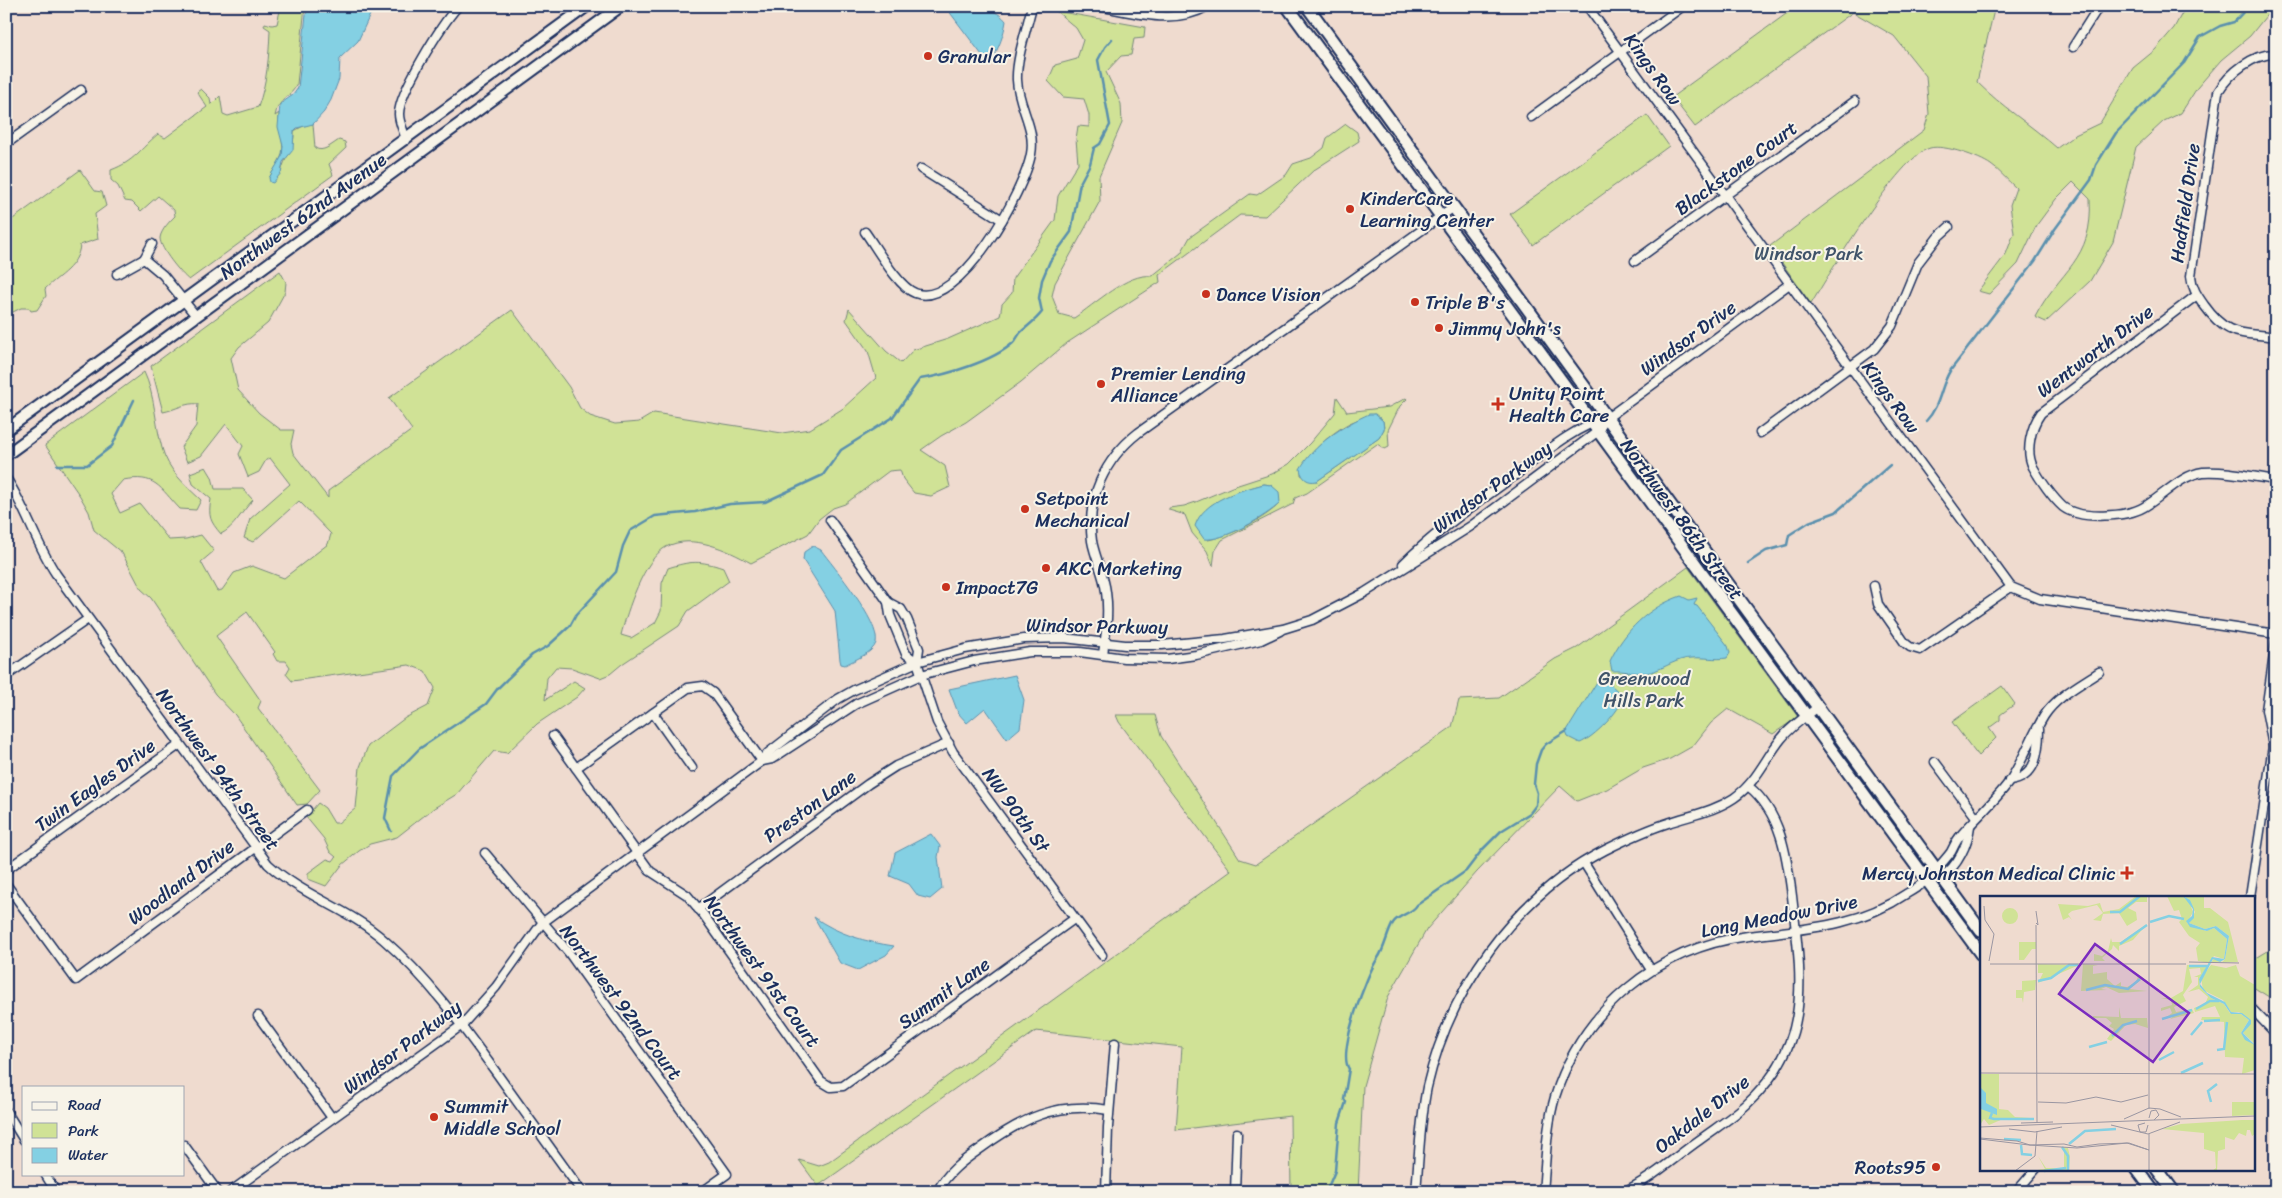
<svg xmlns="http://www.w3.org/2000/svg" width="2282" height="1198" font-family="Sriracha,sans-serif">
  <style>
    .green { fill: #d0e296; stroke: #76887a; fill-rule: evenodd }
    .water { fill: #84d0e3; stroke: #5a90ae }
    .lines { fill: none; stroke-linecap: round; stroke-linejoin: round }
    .stream { stroke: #5a90ae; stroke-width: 2.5 }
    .minor-casing { stroke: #1b2f5e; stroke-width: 11 }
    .tertiary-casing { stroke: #1b2f5e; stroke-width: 14 }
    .secondary-casing { stroke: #1b2f5e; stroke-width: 15 }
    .minor { stroke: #f7f3e8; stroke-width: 8 }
    .tertiary { stroke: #f7f3e8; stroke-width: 10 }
    .secondary { stroke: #f7f3e8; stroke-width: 11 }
    .poi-dot { fill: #c8321e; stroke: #f7f3e8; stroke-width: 2 }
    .labels { text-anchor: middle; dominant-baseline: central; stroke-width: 4; stroke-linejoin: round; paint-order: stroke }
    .poi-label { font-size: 19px; fill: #1b2f5e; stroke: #f7f3e8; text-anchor: start }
    .street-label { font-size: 19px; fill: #1b2f5e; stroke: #f7f3e8 }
    .park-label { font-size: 19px; fill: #3f5369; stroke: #f7f3e8 }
    .inset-river { fill: none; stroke: #84d0e3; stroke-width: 2.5 }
    .inset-road { fill: none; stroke: #9a96a2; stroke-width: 1 }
    .view { fill: #7b2cbf; fill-opacity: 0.15; stroke: #7b2cbf; stroke-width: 2.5 }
    .inset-edge { fill: none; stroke: #1b2f5e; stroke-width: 2.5 }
  </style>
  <rect width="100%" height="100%" fill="#efdbcf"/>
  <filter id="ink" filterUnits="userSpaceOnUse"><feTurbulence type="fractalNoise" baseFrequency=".02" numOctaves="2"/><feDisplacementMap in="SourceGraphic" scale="10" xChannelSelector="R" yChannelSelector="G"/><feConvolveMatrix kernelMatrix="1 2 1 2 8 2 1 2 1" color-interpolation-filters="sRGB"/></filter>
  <g filter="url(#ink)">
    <g class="green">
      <path d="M281 6H305L297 84C291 98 278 98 275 116L279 113C278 126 286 147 281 157 278 164 273 171 269 178L281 173C284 157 295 149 294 131L309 123 313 124 315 148C323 153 331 145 339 140L345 142 346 148 329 164 333 175 189 280C181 274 160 249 160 238 161 230 170 221 175 216L174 210 158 196 141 211 132 202 125 201 118 186 111 180V170C135 161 140 149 158 134L165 138 207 107 197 92 201 89 210 98 211 105 220 96 223 114 228 116 258 107C267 82 269 57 270 30L264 26 265 23 272 25 277 24Z"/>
      <path d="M1797 6H1995L1977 82C2002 107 2031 125 2057 148L2075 135 2100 123 2133 68 2155 50 2174 28 2186 6H2274L2250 36 2221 60 2197 88 2181 113 2164 121 2136 147 2113 242 2090 281 2046 322 2035 317C2059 270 2094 261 2090 199L2073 182 2056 199 2036 226 2018 264 1989 294 1978 291 2006 254 2014 233 2010 205 2016 188C2008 181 2000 171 1991 165 1980 157 1944 144 1930 148 1899 156 1830 273 1811 304L1770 246 1924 130 1929 114 1926 76 1894 36 1853 12 1695 127 1672 97Z"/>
      <path d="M1056 11 1145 27 1144 38 1134 39 1131 55 1121 56 1106 72 1121 104 1122 123 1099 176 1100 201 1055 283 1052 296 1059 314 1074 318C1094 305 1128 272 1152 276L1181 253 1190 237 1250 194 1257 195 1286 175 1293 164 1311 158 1324 148 1327 138 1346 124 1357 132 1359 141 1314 170 1265 216 1240 215 1159 275 1160 282 1067 343 1021 382 966 422 941 436 921 450 945 466 950 487 931 496 914 493 903 479 900 470 889 471 845 504 833 508 819 519 808 534 751 563C728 550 692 533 666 547 644 559 627 611 621 635L631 638 655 623 661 611 662 583 668 568C690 561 700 560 723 568L729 581 688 611 679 626 622 664 610 674 600 678 572 668 556 667 547 678 545 700 574 681 585 688 577 697 537 724 507 753 494 751 457 794 434 808 397 837 370 844 359 851 342 865 326 886 308 879V873L327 859 333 861 336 857 330 852 324 839 306 817 318 803 325 808 334 823H338L356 808 360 767 368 746 405 718 428 706 435 688 425 671 409 665 292 681 286 674 290 667 286 661H277L273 654 275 652 247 612 216 636 261 701 258 708 320 790 307 804 297 805 235 715 215 694 151 598 141 589 122 553 94 530 89 512 80 496 45 445 144 372C155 395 155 423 162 448 168 470 185 485 201 500L196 510 180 509C159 487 156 474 123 480L111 494 120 513 140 504 169 540 186 539 201 535 214 551 201 562 217 591 222 590 234 573 252 566 284 578 328 544 331 534 299 501 253 542 244 538 250 519 290 484 270 458 266 460 259 472 248 477 239 454 243 446 226 424 201 456 187 462 181 447 196 426 198 404C186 402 175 410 163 412L151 366 280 271 286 282 285 292 268 323 239 347 231 358 238 390 259 413 281 430H294L291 444 293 453 328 498V491L412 430 389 398 512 310 569 387 580 408 590 416 615 424 639 422 654 413 782 433 810 429 842 409 876 378 868 351 846 320 849 309 886 351 901 363 913 350 948 339 1000 316 1002 304 1012 293 1013 278 1055 220 1058 196 1078 163 1076 139 1078 126 1089 127V115L1084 99 1063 97 1048 81 1055 65 1077 59 1083 40 1076 28Z"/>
      <path d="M1647 115 1669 146 1533 245 1510 214Z"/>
      <path d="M80 170 95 191 102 192 106 206 95 214 98 239 80 245C78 267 59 275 45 289L46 296 37 310 31 311 29 308H21L11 313 6 311V224Z"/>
      <path d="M1337 397 1347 412 1389 407 1406 398 1407 399 1400 406 1388 430 1389 447 1385 449 1377 444 1307 493 1295 498 1293 504 1222 540 1215 551 1213 566 1207 551 1192 533 1185 515 1169 510V508L1184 506 1196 502 1232 487 1272 474 1289 464 1310 443 1335 413ZM1375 414 1383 421 1384 429 1379 438 1317 481 1301 475C1299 459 1337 428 1352 422 1359 419 1367 416 1375 414ZM1264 484 1271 485 1280 503C1265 519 1230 536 1208 540L1210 506 1240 491Z"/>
      <path d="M206 467 212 477 215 489H243L253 500C242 511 234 528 221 534 210 521 208 517 211 499L193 484 190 473Z"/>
      <path d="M1688 567 1798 717 1773 734 1728 709 1711 723 1693 746 1670 759 1643 768 1607 789 1577 801 1560 786 1477 872 1427 929 1388 997 1363 1086 1358 1192H1291L1290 1116 1176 1130 1182 1047 1036 1031 818 1186 799 1160 819 1166 829 1162 1231 871 1119 722 1116 715H1155L1161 736 1240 859 1256 864 1452 727 1459 700 1499 698 1555 659 1577 648Z"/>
      <path d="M2002 686 2015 704 2000 715V720L1989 728 1996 738 1978 756 1952 722Z"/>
      <path d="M2276 946V991L2269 997 2253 987V960Z"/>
    </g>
    <g class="water">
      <path d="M307 6H374L358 41 340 58 339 79 331 100 324 112 313 124 297 128 294 131 293 150 283 162 281 173 273 183 270 182 269 178 282 156 283 146 278 127 280 104 293 95 298 88Z"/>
      <path d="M945 6C965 6 993 4 1006 21 1004 34 999 48 992 59H985Z"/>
      <path d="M1369 414H1375L1383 421 1384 429 1379 438 1317 481C1308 483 1302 479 1300 469 1314 444 1344 425 1369 414Z"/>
      <path d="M1264 484 1271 485 1279 492 1280 503C1267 516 1222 542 1204 539L1195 526C1203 500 1241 490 1264 484Z"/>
      <path d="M813 546 821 550C833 566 881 623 876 643 873 653 854 660 845 665L841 664 840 660 835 611 803 560 804 552Z"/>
      <path d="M1681 596 1689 600 1697 598 1694 605 1697 606 1728 646 1730 653 1727 658C1715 660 1704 657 1692 658 1677 658 1665 668 1651 672 1640 675 1624 670 1612 671L1610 661C1624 631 1649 607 1681 596Z"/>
      <path d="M1015 675 1024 700 1020 728 1007 739 985 708 967 723 958 713 949 689Z"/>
      <path d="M1610 675 1611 685 1623 696C1622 710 1593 738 1580 743L1568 737 1566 732 1600 677Z"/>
      <path d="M931 834 940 846 938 857 942 889 930 899 918 896 909 884 890 876 895 853Z"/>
      <path d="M814 917C837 934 866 942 894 946L886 955 858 970 840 963Z"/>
    </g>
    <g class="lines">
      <g class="stream">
        <path d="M1926 421C1941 405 1940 387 1950 371L2035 261 2055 229 2091 180 2096 165 2116 133 2184 63 2200 37 2220 26 2234 22 2249 6"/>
        <path d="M57 465H87L112 446 134 400"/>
        <path d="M1748 563 1766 551 1787 545 1789 535 1809 522 1836 512 1890 465"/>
        <path d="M391 831 385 818 393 776 419 749 486 704 498 688 532 655 548 646 570 626 576 615 616 572 623 546 630 531 655 516 695 512 730 504 765 502 823 475 841 450 892 418 920 379C947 375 993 361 1013 343 1017 340 1018 334 1022 331 1030 324 1036 320 1042 312L1039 298 1042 280 1050 261 1071 232 1080 183 1090 164 1094 148 1100 144 1110 125 1098 60 1105 47 1112 39"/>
        <path d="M1326 1192 1335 1171 1339 1123 1346 1102 1344 1099 1349 1069C1337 1053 1367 973 1378 958 1385 948 1387 933 1393 923 1399 914 1412 914 1417 905L1466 871 1482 850 1501 831 1530 813 1536 805 1537 793 1534 784 1536 764 1541 750 1546 744 1567 731"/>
      </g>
      <g class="minor-casing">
        <g id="minor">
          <path d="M1098 6C1134 12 1174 26 1208 6"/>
          <path d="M1587 6 2011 587 2040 599 2276 634"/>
          <path d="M2073 47 2099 6"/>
          <path d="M2276 54C2254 53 2229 73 2218 92L2191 276C2192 288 2197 295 2204 305 2227 337 2239 332 2276 337"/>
          <path d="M1531 117 1683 6"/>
          <path d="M406 140C404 131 399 123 399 114 399 92 442 24 458 6"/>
          <path d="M6 144 81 90"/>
          <path d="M921 169 1002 220"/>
          <path d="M865 232C876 247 898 287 915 293 959 311 1025 189 1031 154 1036 128 1018 106 1017 80 1016 59 1027 28 1032 6"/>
          <path d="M144 259 152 244"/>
          <path d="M1635 261 1855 101"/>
          <path d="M117 274 144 259 163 275 196 316"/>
          <path d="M2197 295 2041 413C2031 427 2025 451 2033 467 2040 480 2053 498 2063 507 2080 520 2127 517 2144 507 2163 496 2181 475 2203 472 2226 470 2253 477 2276 480"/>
          <path d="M1760 433 1874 349 1892 326 1918 263 1938 237 1949 227"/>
          <path d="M6 478C26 508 36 544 56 574L268 864C304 897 348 908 384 940 429 979 463 1027 498 1075 526 1114 554 1153 582 1192"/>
          <path d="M830 520 888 602 890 615 906 654 917 662"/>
          <path d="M1403 564C1435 532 1473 506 1510 479 1540 457 1571 428 1607 418L1788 285"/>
          <path d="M1874 586 1878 604 1905 643 1910 647 1920 650 2011 587"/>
          <path d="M888 602 901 609 907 619 919 649 917 662 937 722 953 752 1102 955"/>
          <path d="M1103 654C1106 633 1109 613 1106 592 1104 574 1095 558 1092 541 1086 498 1105 459 1138 433L1454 207"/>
          <path d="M6 676 88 619"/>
          <path d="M653 713 692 768"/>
          <path d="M553 736 650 871 687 895 703 914 821 1081 831 1087 843 1086 1074 919"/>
          <path d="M2273 746 2266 710 2276 641"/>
          <path d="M762 761 772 759 856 704 921 675 974 661 1030 652H1080L1124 658 1167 659 1196 655 1261 640 1280 631"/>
          <path d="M1935 762 1976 817"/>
          <path d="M576 768 688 688 703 686 713 693 762 761"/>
          <path d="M2009 781C2037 778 2039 751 2039 729"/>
          <path d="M485 853 569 953 727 1174 702 1192"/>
          <path d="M1584 863 1651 970"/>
          <path d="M6 870 179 745"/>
          <path d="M1927 880C1931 879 1938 879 1942 876 1958 867 1968 843 1970 826"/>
          <path d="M6 884 76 980 307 810"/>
          <path d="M2250 897 2273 746 2276 740"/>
          <path d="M698 909 868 784 896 766 949 743"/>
          <path d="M2253 1010 2276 1034"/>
          <path d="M258 1016 332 1118"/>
          <path d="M6 1111 24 1140"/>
          <path d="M184 1145 218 1192"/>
          <path d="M45 1174 56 1192"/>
          <path d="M230 1192 462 1025 496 987 542 923 762 761 768 753 838 699 854 690 917 662 965 649 1024 639 1064 638 1125 645H1162L1225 639 1283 629 1312 620 1364 593 1471 526 1597 432 1607 418"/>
          <path d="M937 1192C947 1172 963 1161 980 1149 1021 1119 1056 1101 1109 1110"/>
          <path d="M1106 1192 1108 1127 1115 1043"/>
          <path d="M1235 1192 1237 1133"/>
          <path d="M1416 1192C1419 1157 1420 1121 1427 1087 1450 988 1514 897 1605 850 1625 840 1646 830 1668 823 1691 815 1713 812 1734 798 1756 783 1765 759 1781 739 1791 726 1805 717 1818 707"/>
          <path d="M1543 1192C1546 1160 1546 1128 1555 1097 1582 1010 1657 948 1748 936 1804 929 1858 927 1906 894 1913 890 1921 885 1927 880 1933 873 1946 859 1951 852 1954 846 1957 839 1962 834 1977 817 1995 801 2009 782 2023 761 2031 737 2044 716 2056 697 2081 684 2099 672"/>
          <path d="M1623 1192C1650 1180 1674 1158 1698 1141 1714 1129 1732 1118 1747 1104 1814 1041 1801 978 1792 896 1787 856 1781 812 1748 786"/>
          <path d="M2016 1192 2036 1169"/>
        </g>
      </g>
      <g class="tertiary-casing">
        <g id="tertiary">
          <path d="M6 430 587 6"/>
          <path d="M6 455 621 6"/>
        </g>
      </g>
      <g class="secondary-casing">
        <g id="secondary">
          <path d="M1287 6 1981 954"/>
          <path d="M1307 6 1981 931"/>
          <path d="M2137 1169 2154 1192"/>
          <path d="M2157 1169 2174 1192"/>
        </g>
      </g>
      <use href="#minor" class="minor"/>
      <use href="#tertiary" class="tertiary"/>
      <use href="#secondary" class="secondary"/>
    </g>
  </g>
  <g class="poi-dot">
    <circle cx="928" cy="56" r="5"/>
    <circle cx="1350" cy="209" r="5"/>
    <circle cx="1206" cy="294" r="5"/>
    <circle cx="1415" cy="302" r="5"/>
    <circle cx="1439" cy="328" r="5"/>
    <circle cx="1101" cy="384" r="5"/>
    <path d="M1495.5 396.5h5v5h5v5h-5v5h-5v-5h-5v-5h5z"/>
    <circle cx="1025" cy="509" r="5"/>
    <circle cx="1046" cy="568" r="5"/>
    <circle cx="946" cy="587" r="5"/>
    <path d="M2124.5 865.5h5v5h5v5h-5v5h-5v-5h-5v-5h5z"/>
    <circle cx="434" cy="1117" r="5"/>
    <circle cx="1936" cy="1167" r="5"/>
  </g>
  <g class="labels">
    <g class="poi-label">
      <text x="938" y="56">Granular</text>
      <text x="1360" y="198">KinderCare<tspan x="1360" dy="22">Learning Center</tspan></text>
      <text x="1216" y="294">Dance Vision</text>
      <text x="1425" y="302">Triple B's</text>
      <text x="1449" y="328">Jimmy John's</text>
      <text x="1111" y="373">Premier Lending<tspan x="1111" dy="22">Alliance</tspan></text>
      <text x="1509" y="393">Unity Point<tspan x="1509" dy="22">Health Care</tspan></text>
      <text x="1035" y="498">Setpoint<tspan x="1035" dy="22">Mechanical</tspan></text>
      <text x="1056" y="568">AKC Marketing</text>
      <text x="956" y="587">Impact7G</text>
      <text x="2116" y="873" text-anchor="end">Mercy Johnston Medical Clinic</text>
      <text x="444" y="1106">Summit<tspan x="444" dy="22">Middle School</tspan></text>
      <text x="1926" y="1167" text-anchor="end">Roots95</text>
    </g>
    <g class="street-label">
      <text transform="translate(1653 69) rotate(54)">Kings Row</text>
      <text transform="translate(1736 168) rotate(-36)">Blackstone Court</text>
      <text transform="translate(2185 203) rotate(-82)">Hadfield Drive</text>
      <text transform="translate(303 216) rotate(-36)">Northwest 62nd Avenue</text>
      <text transform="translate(1688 338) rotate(-36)">Windsor Drive</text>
      <text transform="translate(2095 351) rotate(-37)">Wentworth Drive</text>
      <text transform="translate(1891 397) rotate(54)">Kings Row</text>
      <text transform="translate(1492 487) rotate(-36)">Windsor Parkway</text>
      <text transform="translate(1682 519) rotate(54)">Northwest 86th Street</text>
      <text transform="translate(1097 626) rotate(1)">Windsor Parkway</text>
      <text transform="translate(218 769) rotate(54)">Northwest 94th Street</text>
      <text transform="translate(95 785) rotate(-36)">Twin Eagles Drive</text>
      <text transform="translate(810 806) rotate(-36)">Preston Lane</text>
      <text transform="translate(1016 810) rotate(54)">NW 90th St</text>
      <text transform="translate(181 882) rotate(-37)">Woodland Drive</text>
      <text transform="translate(1779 916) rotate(-11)">Long Meadow Drive</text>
      <text transform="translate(762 971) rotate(54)">Northwest 91st Court</text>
      <text transform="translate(944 993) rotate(-36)">Summit Lane</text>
      <text transform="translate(621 1002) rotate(53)">Northwest 92nd Court</text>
      <text transform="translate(402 1047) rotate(-37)">Windsor Parkway</text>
      <text transform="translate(1702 1114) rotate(-38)">Oakdale Drive</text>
    </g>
    <g class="park-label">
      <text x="1809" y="253">Windsor Park</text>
      <text x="1644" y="678">Greenwood<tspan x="1644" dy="22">Hills Park</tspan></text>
    </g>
  </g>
  <g transform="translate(1980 896)">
    <rect width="275" height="275" fill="#efdbcf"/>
    <path d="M156 0H167V6H156L148 12 156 16 157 24 147 30 139 17 123 18 121 25 113 24 123 17 117 9 92 15 88 18 92 24 89 21 83 24 78 8 108 10 120 7 123 16 139 13ZM187 0H203L209 5 213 16 207 27 226 35 234 32 247 43 244 63 234 60 229 67 218 65 216 52 220 47 209 40 199 26 202 23 199 14 194 15ZM205 0H224V12H230L248 26 258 66 231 67 234 62 242 66 245 63 249 40 236 30 225 33 209 27 215 16ZM22 20a8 8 0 1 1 16 0a8 8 0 1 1-16 0ZM167 28 153 44 139 50V55L133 49 132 53 122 62 125 65H114V58L122 60 128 55 131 42 132 46H141ZM39 46H56V53H52L44 64H39ZM58 68 99 69 58 87 63 77H58ZM103 68 118 69 113 70V78L127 76V83L135 90 141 86V90L147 91 156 86 158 80 161 84 149 93 167 95 139 97 126 91 121 93 127 94 101 95ZM207 69H228L219 83 220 91 231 102 244 108 250 117 261 118 269 124 261 137 275 149V174L262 178 264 162 245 161 244 126 221 124 222 121H240L235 110 215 116 214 112 225 108 228 101 219 93 208 96 218 89V81H214L221 78 220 72 209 73 212 86 203 99 206 105 194 111 196 116 212 113 214 117 190 123 195 119 188 120 192 117 190 112 181 115V112L192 109 191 104 181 102H191L203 95ZM231 69 246 72 256 69 260 80 275 89V148L263 137 271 125 259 116H251L243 104 223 94 221 82ZM56 84 55 94 44 96 43 107 42 102H36V94H42V85ZM139 111 141 122H167L168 132 155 128 146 129 131 145 127 143 134 133 129 130 132 127 126 122H113V120L139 121ZM0 178H19V213L28 214 35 221 50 222 23 223 9 229 4 223 0 229ZM252 206H275V219L252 220ZM262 224H275V238L272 240 270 234H267L266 240 259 237 254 244 245 241V253L238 255 237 275H232L236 272 235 256 224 253V237L182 233 201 228ZM84 251 88 252 90 261 89 275H49L65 273 58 260 66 272H84Z" fill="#d0e296"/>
    <path d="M203 0 210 4 214 13V22L209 27 225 33 236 30 249 40 245 63 240 66 233 63 220 88 227 97 245 106 251 116 262 117 271 124V128L263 137 275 149 265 144 261 137 269 124 261 118H251L244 108 231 102 220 91 219 83 232 61 244 63 247 43 234 32 227 35 210 31 206 25 212 20 213 13ZM0 191 6 197V207L17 213V219L1 213Z" fill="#84d0e3"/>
    <path class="inset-river" d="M130 16H140L160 0M170 26 189 20 204 23M140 48 167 29M209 70H227M58 85 71 82 89 69H98M106 94 125 89 148 93 160 83M216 113 230 105H239M182 123 212 114M224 125 240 124M211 139 222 126M132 140 143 129 157 125M109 151 127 146M237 154 244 153 247 126M179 164 194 156M201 177 223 167M231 206 228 195 237 188M12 217 10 222 14 223H54M24 243 41 244M89 248 105 235 136 233M41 249 42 258 52 259M82 251 88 260V275M64 275 86 272"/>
    <path class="inset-road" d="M169 0V213M4 10 5 24 14 38 9 65M56 15 58 29 56 27M56 29 57 227M209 66 259 67M10 68H206M0 177 275 178M58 206 86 207 116 201 141 206 168 199M169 222 171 215 176 214 179 219 174 224M144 223 169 212 180 213 201 221M41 227 73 226M165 227 158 229 160 236H166L168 229M131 229 168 238 200 226M0 231 275 220M29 233 55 236 82 231M0 242 37 245 50 249 84 248 97 251 119 248 149 247 169 254 147 247 97 252 49 249 0 243M35 275 55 260 57 235M169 275V238"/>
    <path class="view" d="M115 48 209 117 173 166 79 98Z"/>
    <rect width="275" height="275" class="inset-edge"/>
  </g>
  <rect width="2282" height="1198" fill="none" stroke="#f7f3e8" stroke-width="25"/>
  <rect x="12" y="12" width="2257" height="1173" fill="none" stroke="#1b2f5e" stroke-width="2" filter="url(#ink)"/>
  <rect x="22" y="1086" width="162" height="90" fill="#f7f3e8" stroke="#9fa5b1"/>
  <rect x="32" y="1102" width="25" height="8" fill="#f7f3e8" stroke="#9fa5b1"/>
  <text x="68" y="1110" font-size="15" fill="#1b2f5e">Road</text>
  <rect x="32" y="1123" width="25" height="15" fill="#d0e296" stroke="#9fa5b1"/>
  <text x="68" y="1136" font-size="15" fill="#1b2f5e">Park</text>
  <rect x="32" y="1148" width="25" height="15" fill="#84d0e3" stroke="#9fa5b1"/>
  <text x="68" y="1160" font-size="15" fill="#1b2f5e">Water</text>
</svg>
